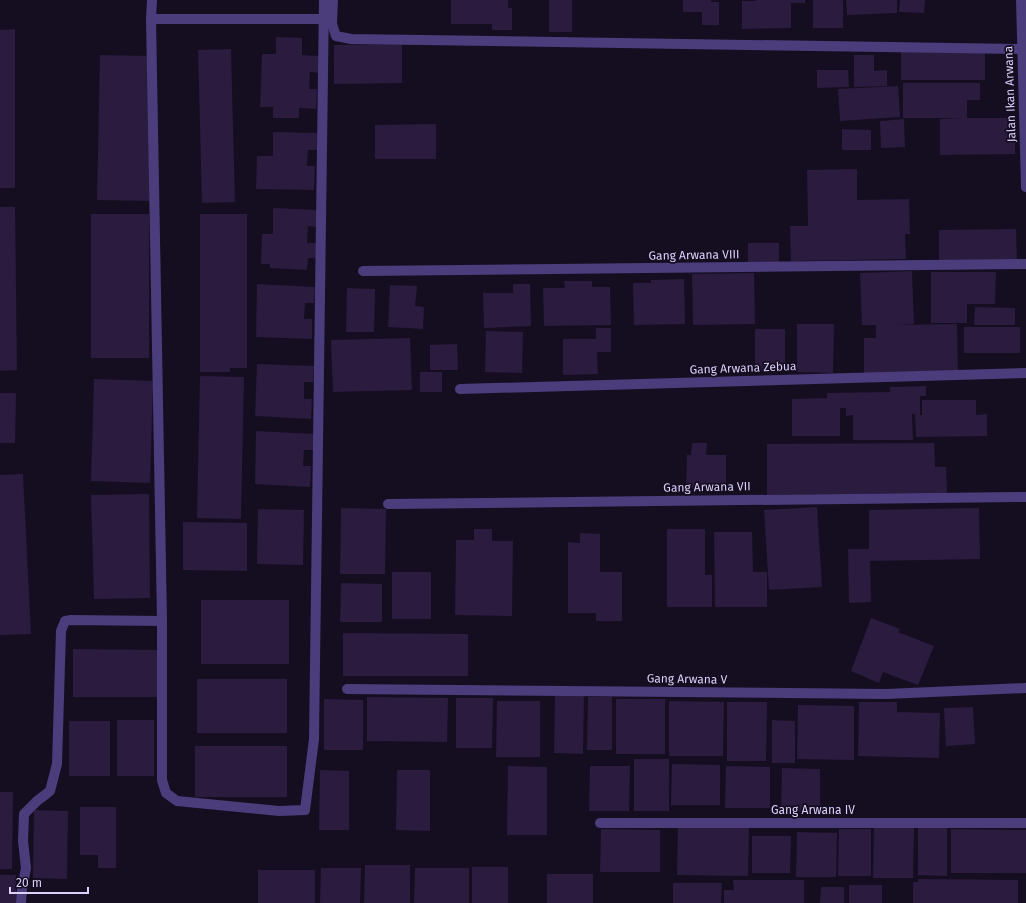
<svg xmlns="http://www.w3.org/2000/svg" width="1026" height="903" font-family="'Fira Sans',sans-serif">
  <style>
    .building { fill: #2a1b3f }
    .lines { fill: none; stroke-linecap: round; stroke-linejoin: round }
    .street { stroke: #4b3c7c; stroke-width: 10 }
    .labels { text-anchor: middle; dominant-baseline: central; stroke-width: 3.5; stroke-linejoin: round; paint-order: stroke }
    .street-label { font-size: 12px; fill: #ddd0fc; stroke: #150e20 }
  </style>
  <rect width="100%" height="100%" fill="#150e20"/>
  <g class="building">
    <path d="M451 0H508V8H512V30H492V24H451Z"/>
    <rect x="549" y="0" width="23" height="32"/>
    <path d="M683 0H711V2H719V25H702V12H683Z"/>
    <path d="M756 0H805V3H791V28L742 29V1H756Z"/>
    <rect x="813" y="0" width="30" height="28"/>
    <path d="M846 0H897V13L847 15Z"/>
    <path d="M900 0H925L924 13 899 12Z"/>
    <path d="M15 29V188H0V30Z"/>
    <path d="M276 37 302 38V55L319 56V73L310 72 309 89H317L316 109 299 108V118H273V107H260L262 54H276Z"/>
    <path d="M402 44V83L334 84V45Z"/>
    <path d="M901 48 985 49V80H901Z"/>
    <path d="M231 49 235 202 202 203 198 50Z"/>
    <path d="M100 55 152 56 149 201 97 200Z"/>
    <path d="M854 55H874V71L887 70V86L854 87Z"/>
    <path d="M817 70H848L849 87 817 88Z"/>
    <path d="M903 83H980V100H967V118H1015V154L940 155V119L963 118H903Z"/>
    <path d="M898 86 900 117 840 121 838 89Z"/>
    <path d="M904 119 905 147 881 148 880 121Z"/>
    <path d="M436 124V159H375V125Z"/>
    <path d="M842 129 871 130V150H842Z"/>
    <path d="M273 132 317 133V150H308L307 166H315L314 190 256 189 257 156H273Z"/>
    <path d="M857 169V200L909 199 910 234H905L906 259 791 261 790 226H808L807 170Z"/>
    <path d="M0 207H15L17 370 0 371Z"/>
    <path d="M273 208 317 210V227L308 226 307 243H316V258H308L307 270 270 268V264H261L262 234H273Z"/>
    <rect x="91" y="214" width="58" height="144"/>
    <path d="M200 214H247V368H230V372H200Z"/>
    <path d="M1016 229 1017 260 939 261V230Z"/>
    <rect x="748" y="243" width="31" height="20"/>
    <path d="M912 271 914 324 896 325 957 324 958 373 864 374V338H876V325H862L860 273Z"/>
    <path d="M931 272H996L995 304H967V323H931Z"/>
    <path d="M754 273 755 324 693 325 692 274Z"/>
    <path d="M684 279 685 324 634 325 633 283H651V280Z"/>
    <path d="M564 281H592V287H610L611 325 544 326 543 288H565Z"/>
    <path d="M257 284 315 287 314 303H305L304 319H312V339L256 337Z"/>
    <path d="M513 284H530L531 326 484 328 483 293H513Z"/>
    <path d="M390 285 417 286 415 306 424 307 423 329 388 327Z"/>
    <path d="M347 288 375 289 374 332H346Z"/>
    <path d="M975 307 1015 308V325H974Z"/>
    <path d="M797 324H834L833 373 797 372Z"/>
    <rect x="964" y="327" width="56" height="26"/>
    <path d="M596 328H611V352H597L598 374 563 375V339H596Z"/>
    <rect x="755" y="329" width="30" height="42"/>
    <path d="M486 331 523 332 522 373 485 372Z"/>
    <path d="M410 338 412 390 333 392 331 340Z"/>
    <path d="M457 344 458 370H430V345Z"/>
    <path d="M257 364 314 366 313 382H304V399H312L311 419 255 416Z"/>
    <rect x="420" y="372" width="22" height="20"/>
    <path d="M200 376 244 377 241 519 197 518Z"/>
    <path d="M94 379 153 381 150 483 91 481Z"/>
    <path d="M926 386V396H920V415H922V400H976V415L987 414V436L916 437 915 414H912L913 440H853V415L846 416V408H840V436H792V399L827 398V393L890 392V387Z"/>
    <path d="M0 393H16L15 443H0Z"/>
    <path d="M256 431 314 434 313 450H304L303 466H311L310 487 255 484Z"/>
    <path d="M692 443H707L706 455H726V488H686L687 455H691Z"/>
    <path d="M934 443 935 467H946L947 493 767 495V444Z"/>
    <path d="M23 474 31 634 0 635V475Z"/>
    <path d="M149 494 150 598 94 599 91 495Z"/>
    <path d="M817 507 822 587 769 590 764 510Z"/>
    <path d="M341 508 386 509 385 574H340Z"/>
    <path d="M979 508 980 559 870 561 871 602 849 603 848 549H869V510Z"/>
    <path d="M258 509 304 510 303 565 257 564Z"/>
    <path d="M183 522 247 523V571L183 570Z"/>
    <path d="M474 529H492V541H513L512 616 455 615 456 540H474Z"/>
    <path d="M667 529H705V575H712V607H667Z"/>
    <path d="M714 532H752L753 572H767V607H715Z"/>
    <path d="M580 533 600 534V572H622V621H596V613H568V542L580 543Z"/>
    <rect x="392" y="572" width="39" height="47"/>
    <path d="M341 583 382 584V622H340Z"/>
    <rect x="201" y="600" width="88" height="64"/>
    <path d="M871 618 900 629 898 632 934 646 918 685 883 672 879 683 851 671Z"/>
    <path d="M343 633 468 634V676H343Z"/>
    <path d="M73 649 161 650V697H73Z"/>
    <rect x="197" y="679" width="90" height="54"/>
    <path d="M555 693 584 694 583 754 554 753Z"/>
    <path d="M367 697 448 698 447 742 367 741Z"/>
    <path d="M588 697H612V750H587Z"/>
    <path d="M456 698H493L492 748H456Z"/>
    <path d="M324 699 363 700V750H324Z"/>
    <rect x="616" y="699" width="49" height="55"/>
    <path d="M497 701H540V757H496Z"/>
    <path d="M669 701 724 702 723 756H669Z"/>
    <path d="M727 702H767L766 761H727Z"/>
    <path d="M859 702H897V712L940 713 939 758 858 756Z"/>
    <path d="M798 705 854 706V760L797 759Z"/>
    <path d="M973 707 975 744 946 746 944 708Z"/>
    <rect x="117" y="720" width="37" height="56"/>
    <path d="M772 720 795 721V763H772Z"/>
    <rect x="69" y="721" width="41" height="55"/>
    <rect x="195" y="746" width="92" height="51"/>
    <rect x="634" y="759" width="35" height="52"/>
    <path d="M672 764 720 765V805H671Z"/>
    <path d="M508 766 547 767V835H507Z"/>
    <path d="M590 766H630L629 811H589Z"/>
    <path d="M726 766 770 767V808H725Z"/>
    <path d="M782 768 820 769V812L781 811Z"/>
    <path d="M320 770 349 771V830H319Z"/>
    <path d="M397 770H430V831L396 830Z"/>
    <path d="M0 792H13L12 869H0Z"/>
    <path d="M80 807H116V868H98V855H80Z"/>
    <path d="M34 810 68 811 67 879 33 878Z"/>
    <path d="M678 824 749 825 748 876 677 875Z"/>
    <path d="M874 827H914L913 878H873Z"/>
    <path d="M918 828H947V876L918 875Z"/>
    <path d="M601 829 660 830V872H600Z"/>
    <path d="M839 829H871V876H838Z"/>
    <path d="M951 829 1026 830V873H951Z"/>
    <path d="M797 832 837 833 836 877H796Z"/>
    <path d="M752 836H791L790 873H752Z"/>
    <path d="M365 865H410V903H364Z"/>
    <rect x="472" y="867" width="36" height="36"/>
    <path d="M321 868H361L360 903H320Z"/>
    <path d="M415 868H469V903H414Z"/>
    <rect x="258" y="870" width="57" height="33"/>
    <rect x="547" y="874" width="46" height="29"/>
    <rect x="0" y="875" width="16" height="28"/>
    <path d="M918 879 1018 880V903H913V882H918Z"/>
    <path d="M733 880H804V903H724V890H734Z"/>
    <path d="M673 883H722L721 903H673Z"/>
    <rect x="849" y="885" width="33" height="18"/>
    <path d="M821 887H844V903H820Z"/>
  </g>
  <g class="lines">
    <g class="street">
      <path d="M152 0 151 19 162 621V780L166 793 177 801 279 811 305 810 314 739 324 0"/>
      <path d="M333 0 332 24 336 36 351 39 1022 49"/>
      <path d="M1021 0 1026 187"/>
      <path d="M151 19H324"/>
      <path d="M363 271 1026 264"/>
      <path d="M460 389 1026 373"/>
      <path d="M388 504 1026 497"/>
      <path d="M347 689 886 694 1026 688"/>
      <path d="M600 823H1026"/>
      <path d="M21 903 22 889 26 868 23 841 24 814 37 801 50 791 57 764 61 631 65 621 71 620 162 621"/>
    </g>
  </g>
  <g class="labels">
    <g class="street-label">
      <text transform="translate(1010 94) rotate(-92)">Jalan Ikan Arwana</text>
      <text transform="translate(694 255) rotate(-1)">Gang Arwana VIII</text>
      <text transform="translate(743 368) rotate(-2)">Gang Arwana Zebua</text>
      <text transform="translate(707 487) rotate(-1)">Gang Arwana VII</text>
      <text transform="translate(687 679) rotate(1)">Gang Arwana V</text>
      <text x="813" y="810">Gang Arwana IV</text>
    </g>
  </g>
  <path d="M10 887v6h78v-6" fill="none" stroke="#ddd0fc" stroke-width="2"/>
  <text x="16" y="887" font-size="12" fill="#ddd0fc" stroke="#150e20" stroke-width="3" paint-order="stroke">20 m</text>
</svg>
